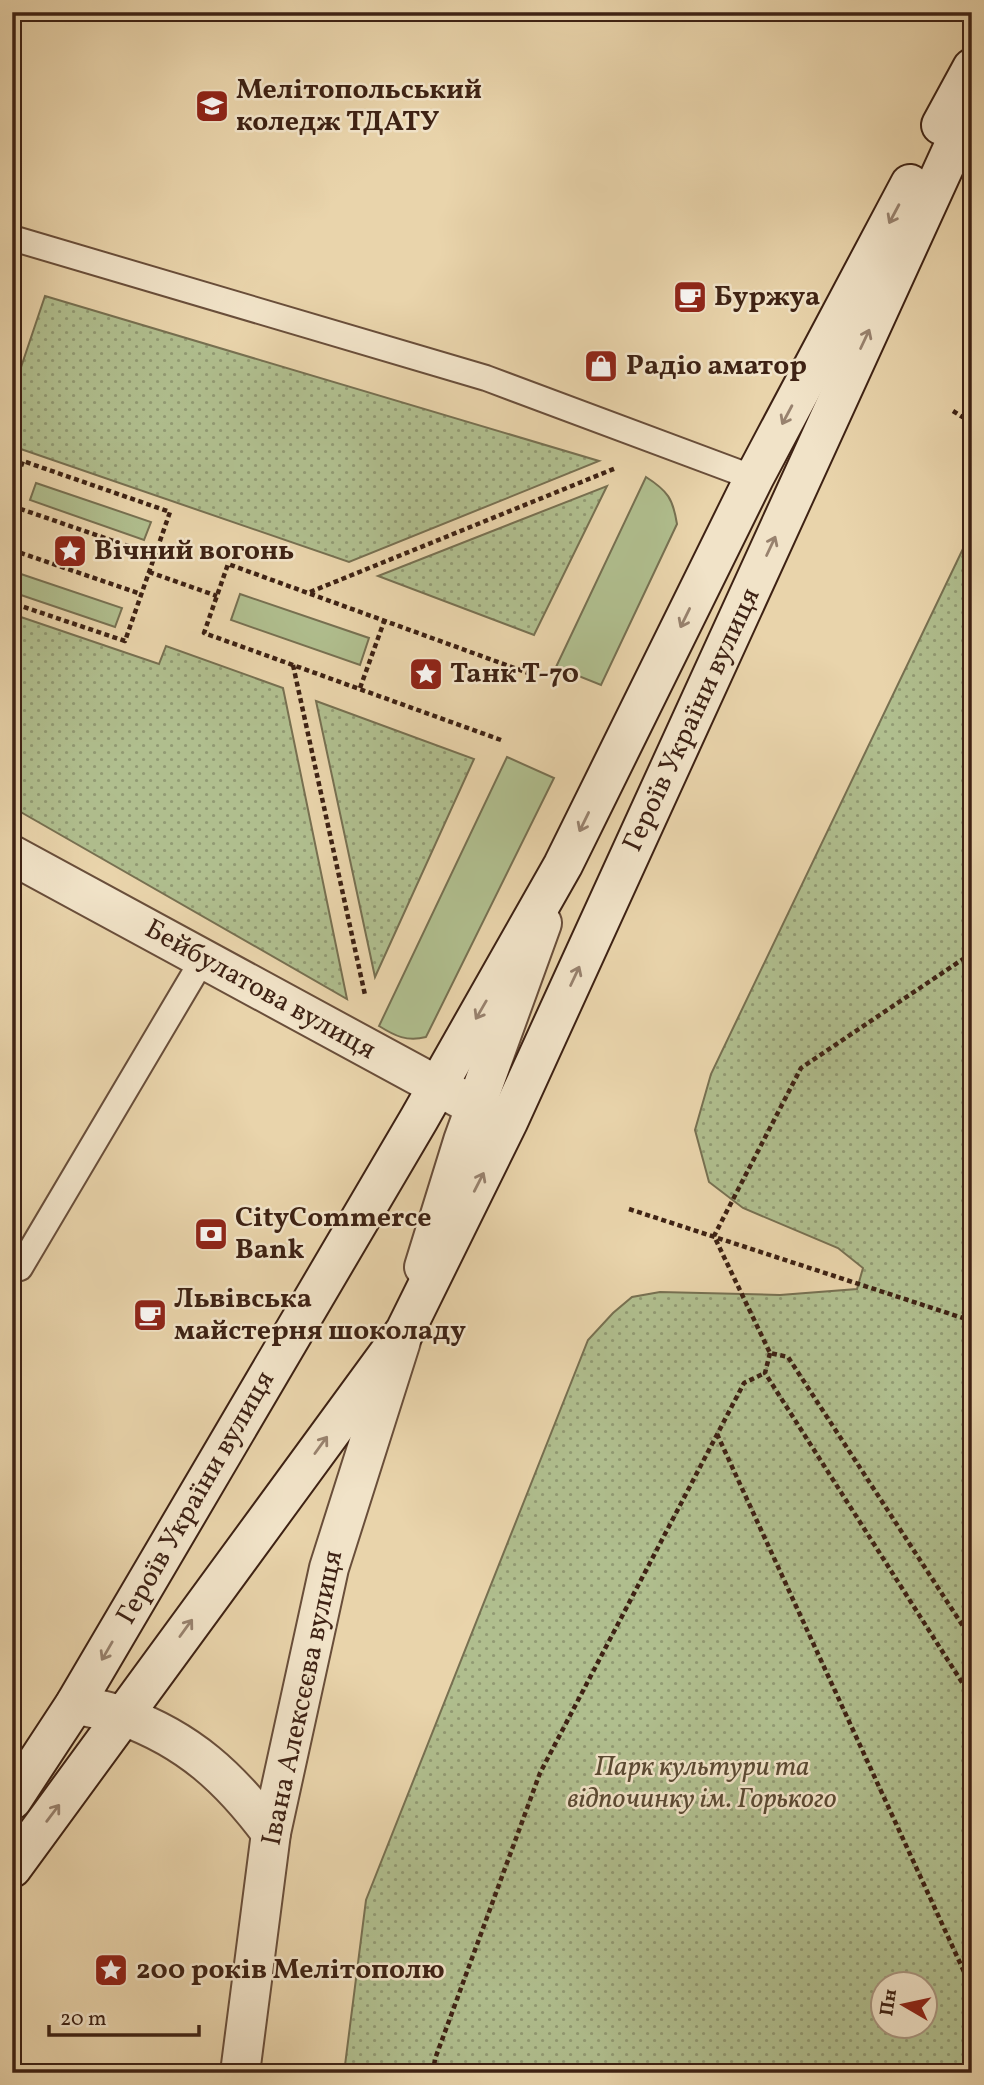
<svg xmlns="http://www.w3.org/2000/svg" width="984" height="2085" font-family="Vollkorn,serif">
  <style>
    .green { fill: #b0be8e; stroke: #777051; stroke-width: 2 }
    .park { fill: url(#park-dots); stroke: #777051; stroke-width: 2; fill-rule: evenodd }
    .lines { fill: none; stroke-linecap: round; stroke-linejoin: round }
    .service-casing { stroke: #694e3a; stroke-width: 28 }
    .minor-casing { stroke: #694e3a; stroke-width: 42 }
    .tertiary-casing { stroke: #694e3a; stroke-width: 42 }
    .secondary-casing { stroke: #3e2214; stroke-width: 42 }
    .path { stroke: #3e2214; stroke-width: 4.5; stroke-dasharray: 5 3.5; stroke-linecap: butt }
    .service { stroke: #f1e3c8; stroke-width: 24 }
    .minor { stroke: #f1e3c8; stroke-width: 38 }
    .tertiary { stroke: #f1e3c8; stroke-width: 38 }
    .secondary { stroke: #f1e3c8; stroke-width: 38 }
    .oneway { stroke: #98826e }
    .labels { text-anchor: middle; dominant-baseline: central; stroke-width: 5; stroke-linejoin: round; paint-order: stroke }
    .poi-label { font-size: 28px; font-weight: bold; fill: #3e2214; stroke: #f1e3c8; text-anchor: start }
    .street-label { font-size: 28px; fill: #3e2214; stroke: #f1e3c8 }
    .park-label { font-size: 28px; font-style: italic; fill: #5a4932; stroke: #f1e3c8 }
  </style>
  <defs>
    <pattern id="park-dots" width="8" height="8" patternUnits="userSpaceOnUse" patternTransform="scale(1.75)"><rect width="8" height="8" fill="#b0be8e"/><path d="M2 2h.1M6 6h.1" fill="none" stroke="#919a73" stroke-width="1.8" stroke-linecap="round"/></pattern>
  </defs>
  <rect width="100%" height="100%" fill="#e9d4ab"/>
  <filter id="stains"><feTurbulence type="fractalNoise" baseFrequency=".00286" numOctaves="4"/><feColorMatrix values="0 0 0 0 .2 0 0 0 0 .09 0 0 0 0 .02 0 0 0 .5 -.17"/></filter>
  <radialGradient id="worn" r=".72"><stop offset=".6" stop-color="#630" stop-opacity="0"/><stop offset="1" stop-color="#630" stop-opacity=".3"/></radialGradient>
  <g class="green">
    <path d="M646 477C668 491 673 499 677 524L601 685 556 667Z"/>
    <path d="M36 483 151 522 144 540 30 500Z"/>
    <path d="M12 571 122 608 115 627 12 592Z"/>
    <path d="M240 594 369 638 360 665 231 620Z"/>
    <path d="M507 757 554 778 426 1037C407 1042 395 1036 379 1026Z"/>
  </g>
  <g class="park">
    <path d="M45 296 599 461 349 562 12 446V394Z"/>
    <path d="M607 486 534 635 378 576Z"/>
    <path d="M972 530V2073H344L366 1900 588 1340 613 1313 632 1297 660 1292 780 1295 857 1289 863 1268 838 1248 743 1208 709 1182 695 1130 711 1074ZM925 1983V2025H883V1983Z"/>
    <path d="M12 614 159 664 166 646 283 688 347 999 12 807Z"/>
    <path d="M316 701 474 759 375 977Z"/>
  </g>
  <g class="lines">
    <g class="service-casing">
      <g id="service">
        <path d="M12 238 486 378 754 478"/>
        <path d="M12 1264 20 1268 203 959"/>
      </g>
    </g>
    <g class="minor-casing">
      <path id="minor" d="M12 855 476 1107 506 1122"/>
    </g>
    <g class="tertiary-casing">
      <g id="tertiary">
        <path d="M424 1267 463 1141 542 923"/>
        <path d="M75 1704C91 1708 108 1711 123 1716 189 1740 230 1778 271 1833"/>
        <path d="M240 2073 271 1833 329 1568 401 1341"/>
      </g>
    </g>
    <g class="secondary-casing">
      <g id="secondary">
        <path d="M941 125 972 68"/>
        <path d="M12 1800 75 1704 419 1119 563 865 754 478 910 184"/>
        <path d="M12 1868 405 1331 508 1122 972 106"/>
      </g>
    </g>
    <g class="path">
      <path d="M953 411 972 423"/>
      <path d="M12 490 23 461 170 512 125 641 12 603"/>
      <path d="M12 506 154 555"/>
      <path d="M12 550 141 594"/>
      <path d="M149 572 217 596"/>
      <path d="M310 592 616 468"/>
      <path d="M293 665 365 995"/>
      <path d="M360 688 385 619"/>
      <path d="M501 740 204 633 228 564 531 674"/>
      <path d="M972 953 801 1068 714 1236 770 1353 788 1357 972 1640"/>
      <path d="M629 1209 972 1321"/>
      <path d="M770 1353 765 1373 972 1698"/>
      <path d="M717 1434 972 1989"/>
      <path d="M433 2073 435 2059 540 1773 744 1383 765 1373"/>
    </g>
    <use href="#service" class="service"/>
    <use href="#minor" class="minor"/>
    <use href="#tertiary" class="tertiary"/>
    <use href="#secondary" class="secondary"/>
  </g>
  <defs><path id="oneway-shaft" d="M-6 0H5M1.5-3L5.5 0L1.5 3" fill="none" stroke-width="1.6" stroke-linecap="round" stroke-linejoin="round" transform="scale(1.75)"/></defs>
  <g class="oneway">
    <use href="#oneway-shaft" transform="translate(894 214) rotate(118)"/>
    <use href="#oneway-shaft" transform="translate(865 339) rotate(-65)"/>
    <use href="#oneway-shaft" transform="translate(787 415) rotate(118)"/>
    <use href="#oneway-shaft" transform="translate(771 546) rotate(-65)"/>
    <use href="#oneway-shaft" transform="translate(685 618) rotate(116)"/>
    <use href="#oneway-shaft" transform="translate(584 822) rotate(116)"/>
    <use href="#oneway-shaft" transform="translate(575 976) rotate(-65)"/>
    <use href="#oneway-shaft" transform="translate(481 1010) rotate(120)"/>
    <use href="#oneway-shaft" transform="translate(479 1182) rotate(-63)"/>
    <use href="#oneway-shaft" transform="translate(321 1445) rotate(-54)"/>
    <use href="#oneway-shaft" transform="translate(186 1628) rotate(-54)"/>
    <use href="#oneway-shaft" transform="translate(107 1651) rotate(120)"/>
    <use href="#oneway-shaft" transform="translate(53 1813) rotate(-53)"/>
  </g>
  <defs>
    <g id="university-square" transform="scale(1.75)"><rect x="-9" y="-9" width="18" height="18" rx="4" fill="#8f2418" stroke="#f1e3c8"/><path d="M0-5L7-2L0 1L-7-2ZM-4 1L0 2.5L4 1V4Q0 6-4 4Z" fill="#fff"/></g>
    <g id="cafe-square" transform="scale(1.75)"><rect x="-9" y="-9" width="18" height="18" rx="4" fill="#8f2418" stroke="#f1e3c8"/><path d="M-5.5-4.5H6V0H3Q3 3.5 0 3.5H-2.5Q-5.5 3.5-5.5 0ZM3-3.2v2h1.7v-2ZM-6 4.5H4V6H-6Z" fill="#fff"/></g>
    <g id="shop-square" transform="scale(1.75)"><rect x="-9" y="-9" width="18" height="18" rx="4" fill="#8f2418" stroke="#f1e3c8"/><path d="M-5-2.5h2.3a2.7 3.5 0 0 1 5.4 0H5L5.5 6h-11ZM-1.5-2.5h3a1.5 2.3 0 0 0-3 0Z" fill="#fff"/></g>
    <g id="sight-square" transform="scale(1.75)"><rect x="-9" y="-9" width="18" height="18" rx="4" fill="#8f2418" stroke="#f1e3c8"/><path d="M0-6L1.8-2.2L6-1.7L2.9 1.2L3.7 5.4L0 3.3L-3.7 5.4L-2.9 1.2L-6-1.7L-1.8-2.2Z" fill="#fff"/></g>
    <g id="bank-square" transform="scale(1.75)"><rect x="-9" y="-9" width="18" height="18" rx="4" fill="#8f2418" stroke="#f1e3c8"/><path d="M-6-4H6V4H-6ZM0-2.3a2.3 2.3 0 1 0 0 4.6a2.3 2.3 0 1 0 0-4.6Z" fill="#fff"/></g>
  </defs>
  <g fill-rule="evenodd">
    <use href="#university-square" x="212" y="106"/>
    <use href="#cafe-square" x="690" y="297"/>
    <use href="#shop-square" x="601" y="366"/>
    <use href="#sight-square" x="70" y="551"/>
    <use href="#sight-square" x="426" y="674"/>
    <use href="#bank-square" x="211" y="1234"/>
    <use href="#cafe-square" x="150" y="1315"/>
    <use href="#sight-square" x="111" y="1970"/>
  </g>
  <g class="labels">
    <g class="poi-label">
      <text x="236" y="90">Мелітопольський<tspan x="236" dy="32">коледж ТДАТУ</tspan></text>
      <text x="714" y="297">Буржуа</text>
      <text x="626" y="366">Радіо аматор</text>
      <text x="94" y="551">Вічний вогонь</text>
      <text x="450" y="674">Танк Т-70</text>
      <text x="235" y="1218">CityCommerce<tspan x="235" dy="32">Bank</tspan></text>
      <text x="174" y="1299">Львівська<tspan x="174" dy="32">майстерня шоколаду</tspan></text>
      <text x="136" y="1970">200 років Мелітополю</text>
    </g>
    <g class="street-label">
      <text transform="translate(692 720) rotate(-65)">Героїв України вулиця</text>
      <text transform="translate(260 990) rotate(29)">Бейбулатова вулиця</text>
      <text transform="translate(196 1498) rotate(-60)">Героїв України вулиця</text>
      <text transform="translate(303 1698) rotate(-78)">Івана Алексєєва вулиця</text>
    </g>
    <g class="park-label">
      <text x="702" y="1767">Парк культури та<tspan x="702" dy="32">відпочинку ім. Горького</tspan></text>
    </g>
  </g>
  <rect width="984" height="2085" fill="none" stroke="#e9d4ab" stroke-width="42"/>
  <rect x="14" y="14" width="956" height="2057" fill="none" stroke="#3e2214" stroke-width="3.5"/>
  <rect x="21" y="21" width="942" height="2043" fill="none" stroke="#3e2214" stroke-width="2"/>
  <g transform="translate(904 2005) rotate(279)"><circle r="33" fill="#f1e3c8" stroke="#a99680" stroke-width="2"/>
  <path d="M0-5L12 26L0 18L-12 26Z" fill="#8f2418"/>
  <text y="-10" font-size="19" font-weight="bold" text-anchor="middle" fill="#3e2214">Пн</text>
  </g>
  <path d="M49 2025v10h150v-10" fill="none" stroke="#3e2214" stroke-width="3.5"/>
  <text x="60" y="2025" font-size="21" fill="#3e2214" stroke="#f1e3c8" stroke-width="5" paint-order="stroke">20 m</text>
  <rect width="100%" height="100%" filter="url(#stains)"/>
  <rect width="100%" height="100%" fill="url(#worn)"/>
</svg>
